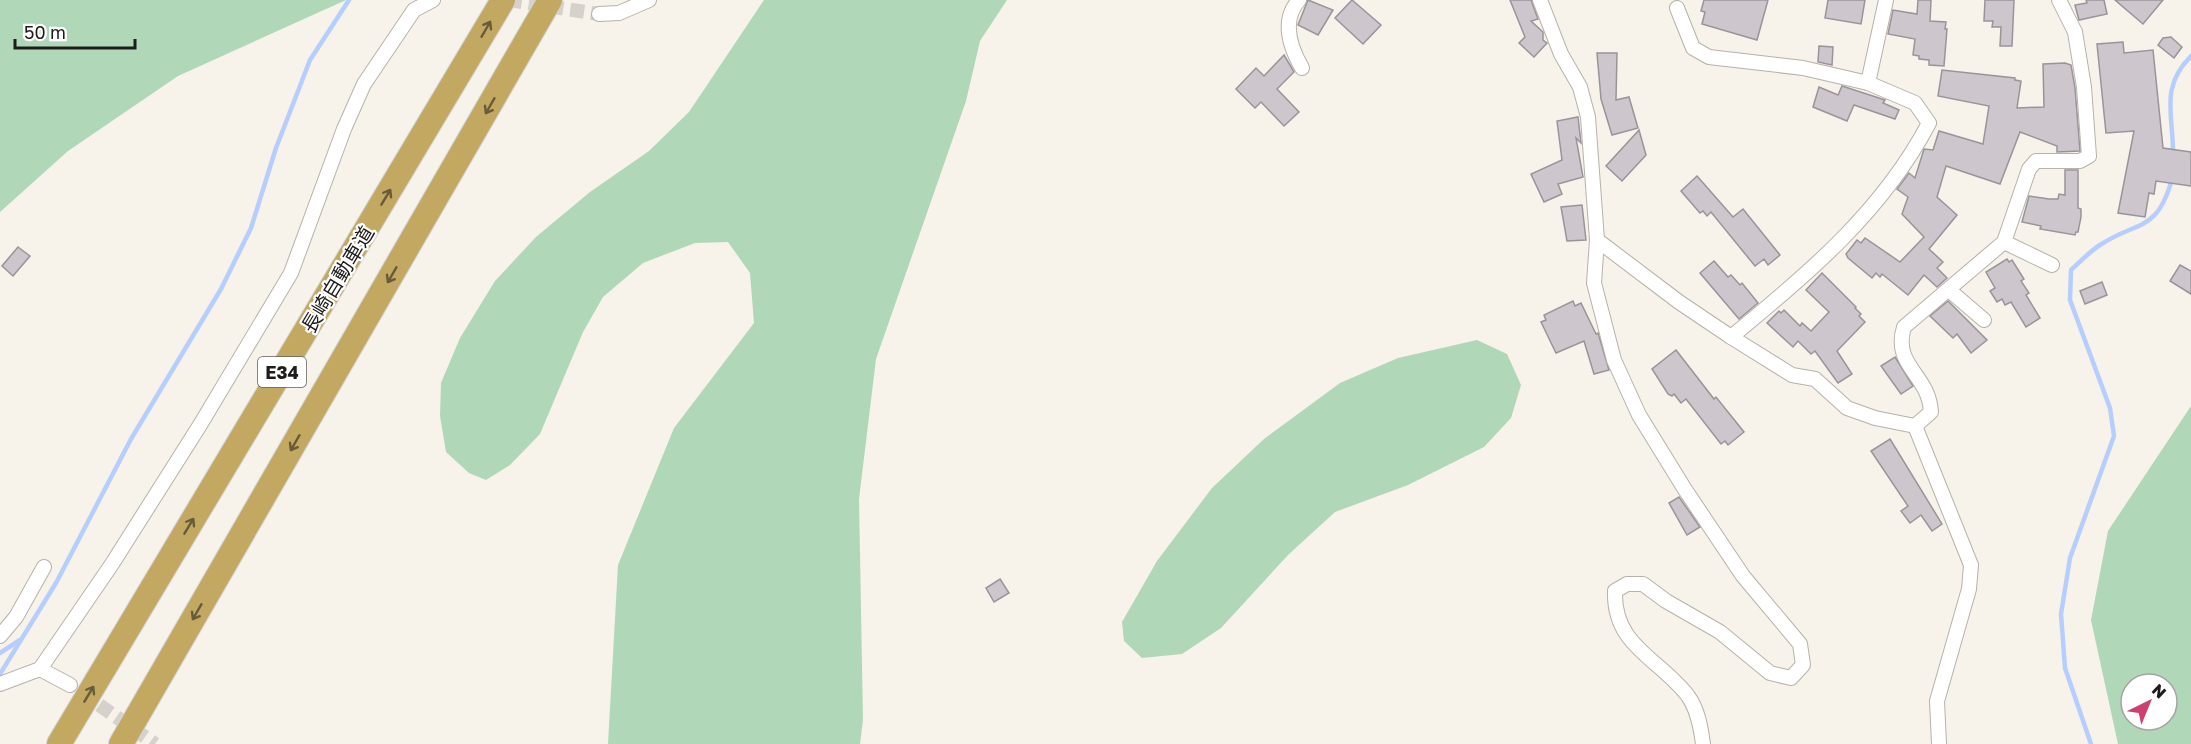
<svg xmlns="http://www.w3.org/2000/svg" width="2191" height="744" font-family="'Golos Text','Noto Sans JP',sans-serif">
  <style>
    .green { fill: #b0d7b8; fill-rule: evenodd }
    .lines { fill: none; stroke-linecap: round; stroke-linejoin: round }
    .stream { stroke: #b6cefe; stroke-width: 4.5 }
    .building { fill: #cdc6cd; stroke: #9a949a; stroke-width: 1.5 }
    .minor-tunnel { stroke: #d6d2cb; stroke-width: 14; stroke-dasharray: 14 7; stroke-linecap: butt }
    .minor-casing { stroke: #b6b2ab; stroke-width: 16 }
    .motorway-casing { stroke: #d2d2d1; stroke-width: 26 }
    .minor { stroke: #fff; stroke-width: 14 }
    .motorway { stroke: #c2a861; stroke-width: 24 }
    .oneway { stroke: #685b3a }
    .labels { text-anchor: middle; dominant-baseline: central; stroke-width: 4.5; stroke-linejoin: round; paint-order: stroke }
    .shield { fill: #fff; stroke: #62605f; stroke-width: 1.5 }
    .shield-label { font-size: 18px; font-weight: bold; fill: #1e1c1a }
    .street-label { font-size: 20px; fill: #1e1c1a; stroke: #fff }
  </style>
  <rect width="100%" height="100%" fill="#f7f2ea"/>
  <g class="green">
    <path d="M0 0H346L178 76 68 151 0 212Z"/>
    <path d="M764 0H1007L980 41 966 101 876 359 859 499 863 720 860 744H608L618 565 674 428 754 323 750 273 728 242 695 243 643 263 603 297 583 332 540 434 510 465 486 480 469 473 446 452 440 416 441 383 460 338 495 281 536 237 590 192 649 151 689 112Z"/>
    <path d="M1477 340 1507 354 1521 385 1511 418 1484 447 1408 485 1335 512 1288 555 1221 628 1182 654 1142 658 1124 641 1122 622 1157 561 1212 488 1264 439 1340 383 1398 358Z"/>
    <path d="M2191 406V744H2118L2091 620 2108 531ZM2131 684H2167V720H2131Z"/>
  </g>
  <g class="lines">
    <g class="stream">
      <path d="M2173 153C2173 113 2160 87 2191 56"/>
      <path d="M0 653 20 640"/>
      <path d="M0 674 56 583 131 439 221 289 251 228 276 148 310 60 349 0"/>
      <path d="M2091 744 2065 668 2061 614 2070 558 2114 436 2110 408 2070 300 2071 270C2080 262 2089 252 2100 245 2138 220 2157 233 2172 179"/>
    </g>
  </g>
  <g class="building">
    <path d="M1308 0 1333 10 1318 35 1298 25Z"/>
    <path d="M1352 0 1381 25 1363 44 1335 18Z"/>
    <path d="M1510 0H1531L1538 19 1531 21 1543 32V40L1547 43 1534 57 1519 43 1525 37Z"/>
    <path d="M1704 0H1768L1757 40 1702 24 1705 12 1701 11Z"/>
    <path d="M1828 0H1865L1861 24 1825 18Z"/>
    <path d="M1918 0H1931L1930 21 1946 22 1945 29H1947L1944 66 1929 65V60L1919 59V56L1913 55 1915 39 1888 34 1893 10 1917 14Z"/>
    <path d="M1985 0H2014L2012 46H2000L2001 27H1992L1993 21H1984Z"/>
    <path d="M2086 0H2104L2107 14 2079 20 2075 5 2087 3Z"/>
    <path d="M2115 0H2163L2143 24Z"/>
    <path d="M2171 37 2182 47 2174 58 2158 45 2163 38Z"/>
    <path d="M2123 42 2124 53 2153 50 2163 148 2191 152V186L2156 181 2154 194 2149 193 2145 217 2118 213 2134 131 2106 133 2097 44Z"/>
    <path d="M1819 46 1833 47 1832 65 1818 62Z"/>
    <path d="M1597 53H1617L1616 100 1629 97 1638 128 1612 135 1601 99Z"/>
    <path d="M1284 55 1294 72 1277 89 1299 112 1284 126 1261 102 1255 108 1236 89 1256 68 1264 76Z"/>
    <path d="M2065 63 2071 65 2075 88 2080 151 2057 152V146L2020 132 2000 184 1946 166 1937 197 1957 215 1929 249 1943 262 1937 268 1947 278 1937 287 1924 275 1908 295 1882 274 1880 277 1876 273 1872 278 1848 258 1846 254 1857 240 1861 243 1865 238 1900 262 1924 237 1902 214 1908 197 1897 189 1909 173 1915 178 1924 149 1933 150 1939 131 1983 144 1989 106 1938 96 1942 70 2015 78V80L2021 81 2017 108 2044 107 2043 64Z"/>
    <path d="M1842 86 1885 100 1883 103 1899 110 1895 119 1854 105 1847 121 1813 107 1819 87 1838 95Z"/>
    <path d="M1578 117 1581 143 1576 138 1583 177 1558 184 1562 194 1544 202 1531 174 1562 160 1557 121Z"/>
    <path d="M1639 130 1646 155 1622 181 1606 166Z"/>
    <path d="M2065 170H2078V208L2081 209V217L2078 232H2076L2075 235 2040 229 2041 226 2022 222 2029 196 2049 199H2058L2059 194 2065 195Z"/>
    <path d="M1697 176 1733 217 1743 209 1780 255 1768 265 1764 259 1755 266 1711 212 1707 216 1703 211 1700 213 1681 191Z"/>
    <path d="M1582 205 1586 240 1567 241 1561 207Z"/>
    <path d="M18 247 30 256 13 276 2 266Z"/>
    <path d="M2007 259 2009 262 2012 260 2024 279 2021 281 2029 293 2026 295 2040 318 2026 327 2011 302 2005 305 2002 299 1997 302 1990 291 1995 288 1986 272Z"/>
    <path d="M1714 261 1728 277 1731 275 1740 285 1742 283 1758 303 1739 319 1700 273Z"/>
    <path d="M2180 265 2191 271V294L2170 281Z"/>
    <path d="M1822 273 1856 307 1855 308 1861 314 1859 316 1865 322 1837 351 1852 374 1838 383 1815 351 1811 354 1798 341 1793 347 1767 323 1779 311 1781 313 1784 310 1800 326 1802 323 1811 331 1829 312 1806 290Z"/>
    <path d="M2102 282 2107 295 2085 304 2080 291Z"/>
    <path d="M1573 301 1575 306 1581 303 1596 334 1598 333 1609 370 1594 374 1584 341 1556 353 1541 322 1546 320 1544 315Z"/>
    <path d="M1948 301 1987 340 1971 353 1957 334 1953 338 1930 316Z"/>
    <path d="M1676 350 1714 399 1716 397 1744 432 1728 445 1725 441 1721 444 1686 399 1681 403 1674 394 1672 396 1668 394 1652 369Z"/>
    <path d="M1895 357 1913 386 1901 394 1881 366Z"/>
    <path d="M1890 439 1942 524 1932 531 1921 515 1910 523 1901 511 1908 506 1871 451Z"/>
    <path d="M1679 497 1700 527 1687 535 1669 503Z"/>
    <path d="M1000 579 1009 593 994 602 986 588Z"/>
  </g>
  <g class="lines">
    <g class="minor-tunnel">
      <path d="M508 0 599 14"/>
      <path d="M82 693 155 744"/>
    </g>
    <g class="minor-casing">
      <g id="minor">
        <path d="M1299 0C1281 20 1290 47 1302 68"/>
        <path d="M1540 0 1561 54 1580 87 1588 117 1597 240 1594 283 1614 360 1639 415 1684 488 1743 576 1800 644 1803 665 1791 678 1770 673 1720 632 1666 601 1643 584H1627L1615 591C1613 646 1659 658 1688 696 1698 710 1701 728 1703 744"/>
        <path d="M1677 8 1693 48 1709 57 1803 68 1868 83 1915 103 1929 123C1883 211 1807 275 1731 337"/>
        <path d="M599 14 619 13 649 0"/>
        <path d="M1868 83 1886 0"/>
        <path d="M1597 240 1679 302 1731 337 1792 375 1815 379 1847 408 1875 418 1915 426"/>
        <path d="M2004 242 2052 265"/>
        <path d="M1949 290 1984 320"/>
        <path d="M1915 426 1931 412C1929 374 1892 366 1904 327L2004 242 2029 169 2036 161H2080L2089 156 2084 87 2075 32 2059 0"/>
        <path d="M1915 426 1971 565 1969 589 1937 701 1939 744"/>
        <path d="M0 636 16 617 44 567"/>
        <path d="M40 669 70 685"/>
        <path d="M0 684 40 669 112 564 200 425 291 273 344 129 364 84 414 10 433 0"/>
      </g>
    </g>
    <g class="motorway-casing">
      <g id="motorway">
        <path d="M59 744 503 0"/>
        <path d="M121 744 550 0"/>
      </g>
    </g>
    <use href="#minor" class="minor"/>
    <use href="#motorway" class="motorway"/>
  </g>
  <defs><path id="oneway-shaft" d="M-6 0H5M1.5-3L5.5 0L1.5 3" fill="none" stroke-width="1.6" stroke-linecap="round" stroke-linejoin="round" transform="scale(1.5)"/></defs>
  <g class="oneway">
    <use href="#oneway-shaft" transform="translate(486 29) rotate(-60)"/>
    <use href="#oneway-shaft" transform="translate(490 106) rotate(120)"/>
    <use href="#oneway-shaft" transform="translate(386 197) rotate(-59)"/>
    <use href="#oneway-shaft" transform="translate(392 275) rotate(120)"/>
    <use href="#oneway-shaft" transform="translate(295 443) rotate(120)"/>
    <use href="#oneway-shaft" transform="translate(189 526) rotate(-59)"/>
    <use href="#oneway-shaft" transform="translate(197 612) rotate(120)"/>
    <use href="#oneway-shaft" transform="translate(89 694) rotate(-59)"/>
  </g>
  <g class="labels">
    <rect class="shield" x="258" y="357" width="48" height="30" rx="4.5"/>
    <g class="shield-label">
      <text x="282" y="372">E34</text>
    </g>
    <g class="street-label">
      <text transform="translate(337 279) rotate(-59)">長崎自動車道</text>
    </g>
  </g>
  <g transform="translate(2149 702) rotate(43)"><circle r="28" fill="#ffffff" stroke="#a5a4a3" stroke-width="1.5"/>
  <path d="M0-4.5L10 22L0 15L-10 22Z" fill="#cd406f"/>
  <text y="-9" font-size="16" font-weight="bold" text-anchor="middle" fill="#1e1c1a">N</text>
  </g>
  <path d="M15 39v9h120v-9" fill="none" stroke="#1e1c1a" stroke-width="3"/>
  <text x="24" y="39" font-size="18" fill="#1e1c1a" stroke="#ffffff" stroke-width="4.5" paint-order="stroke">50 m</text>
</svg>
